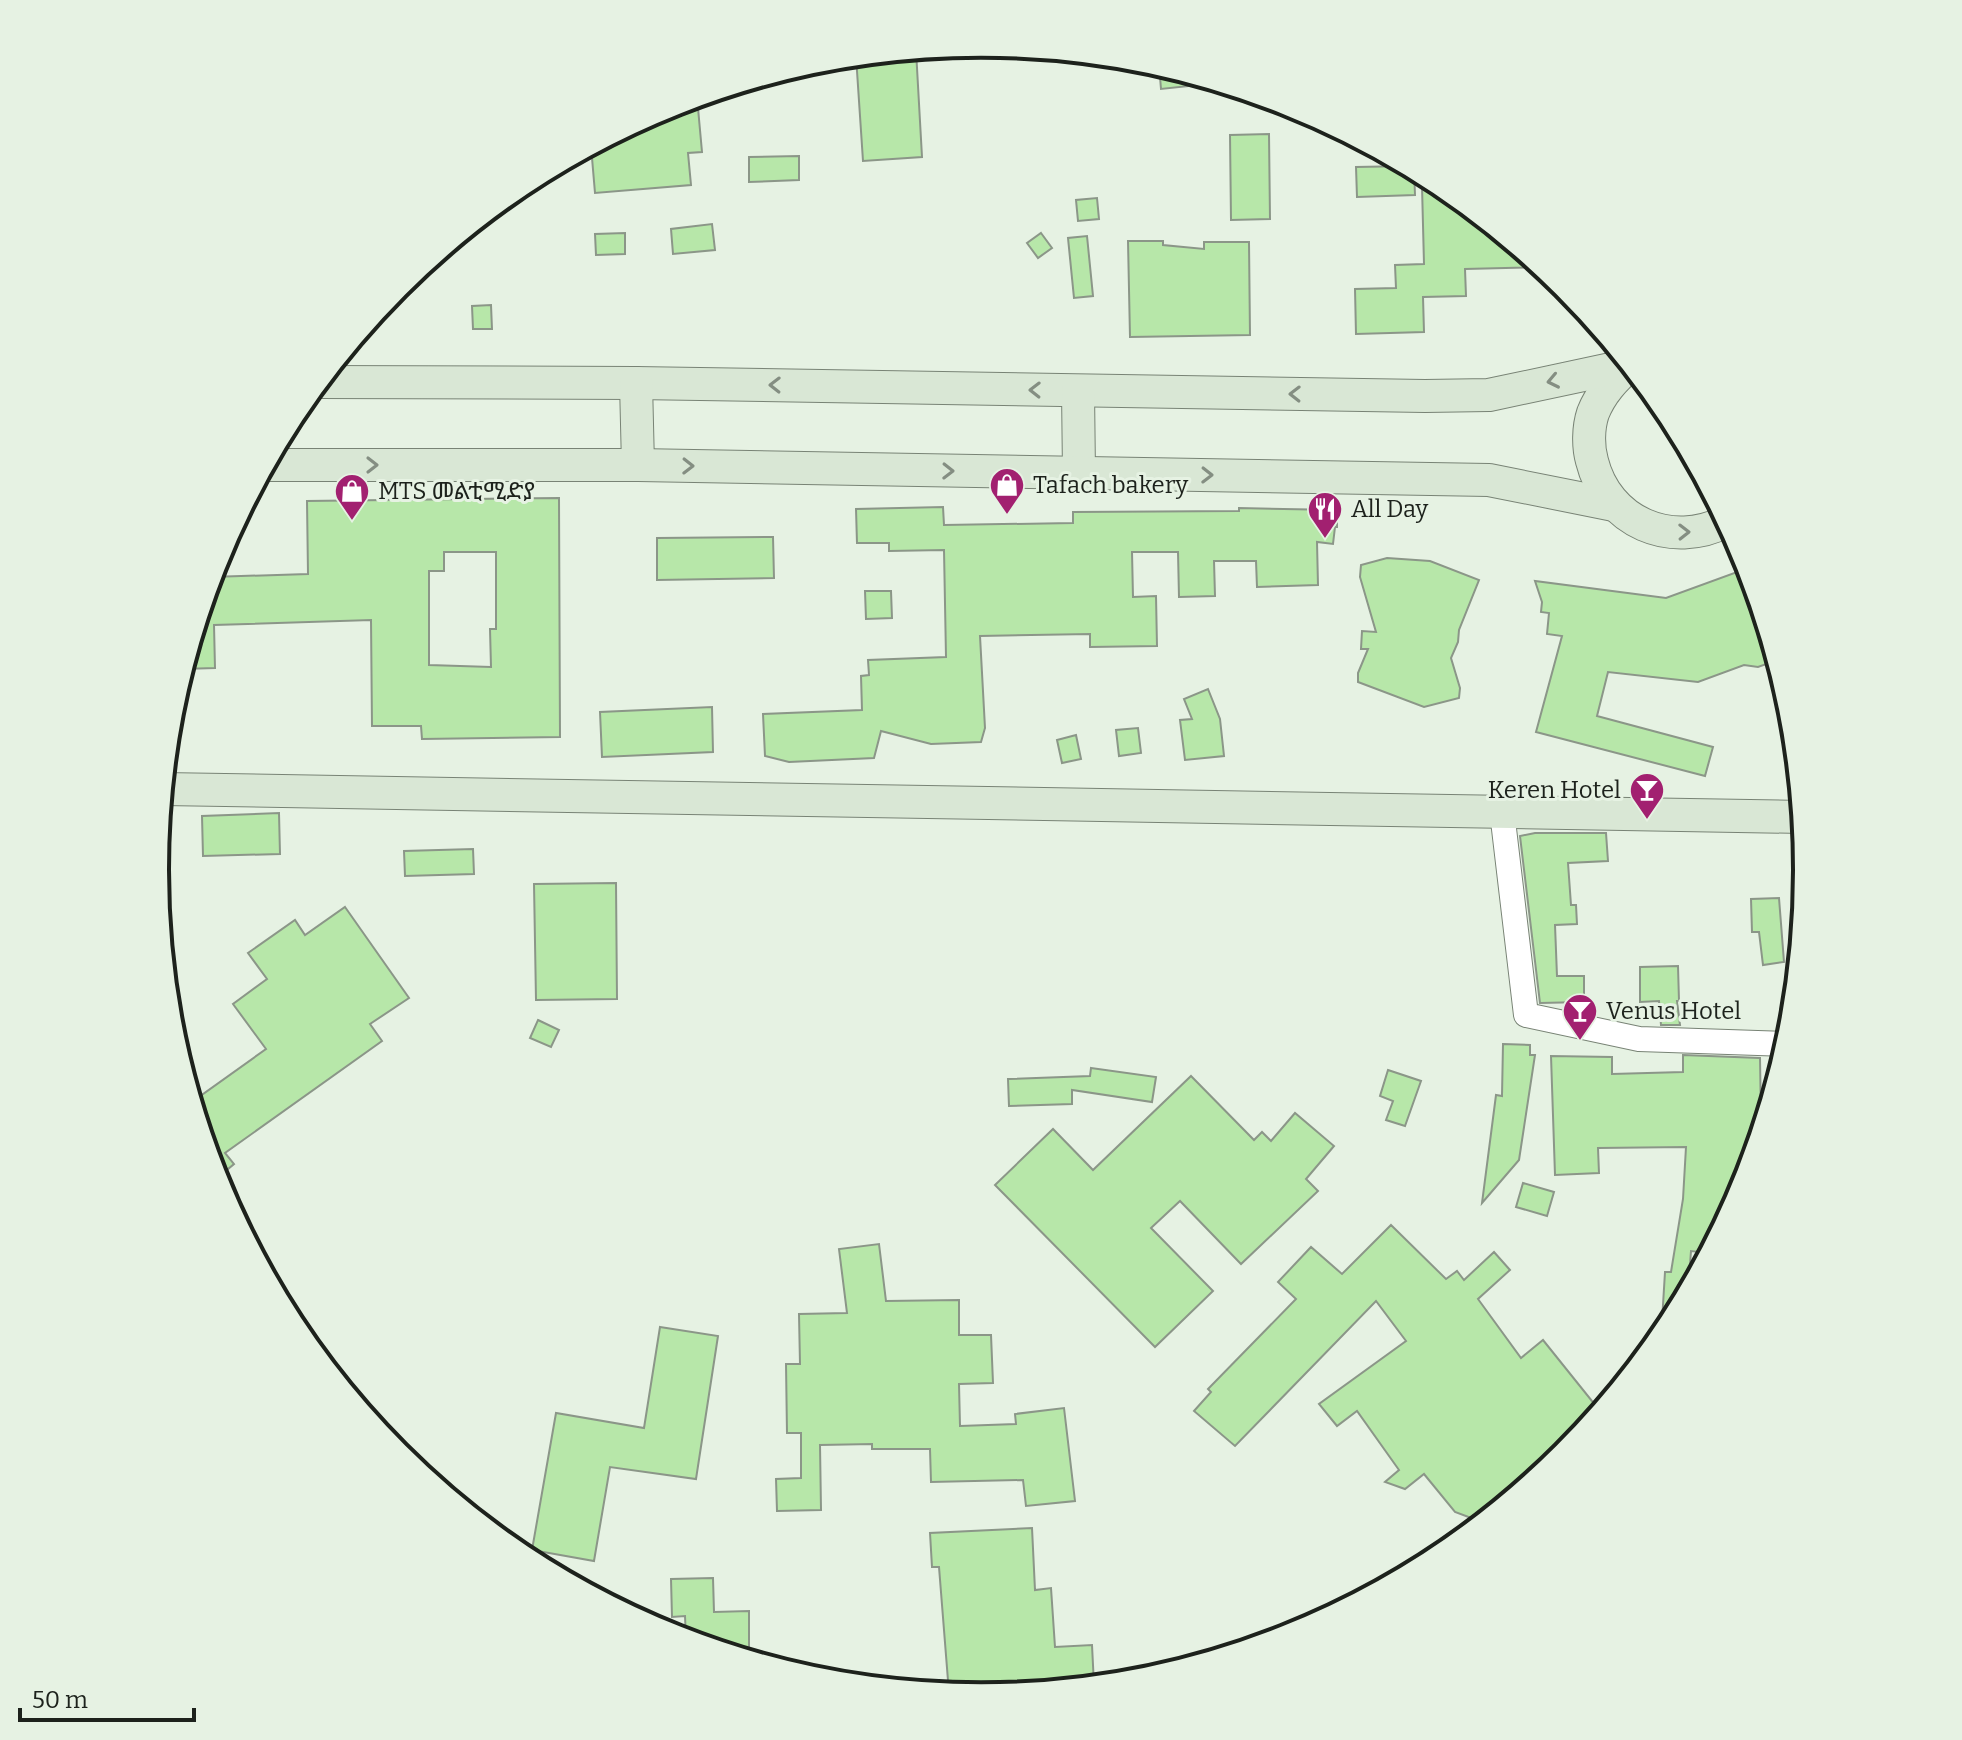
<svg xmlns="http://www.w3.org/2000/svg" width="1962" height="1740" font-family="Bitter,'Noto Sans Ethiopic',serif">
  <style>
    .green { fill: #caebc1 }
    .building { fill: #b7e7a9; stroke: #8b9688; stroke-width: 2; fill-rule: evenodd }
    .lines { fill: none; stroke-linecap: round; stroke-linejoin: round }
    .street-casing { stroke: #788375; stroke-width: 26 }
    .secondary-casing { stroke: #788375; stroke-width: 34 }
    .street { stroke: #fff; stroke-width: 24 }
    .secondary { stroke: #d9e7d5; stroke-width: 32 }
    .oneway { stroke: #848e82 }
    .labels { text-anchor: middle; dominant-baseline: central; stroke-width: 6; stroke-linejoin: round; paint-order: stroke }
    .poi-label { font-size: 24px; fill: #1d221c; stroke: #e6f2e3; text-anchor: start }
    .rim { fill: none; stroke: #1d221c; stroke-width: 4 }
  </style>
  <rect width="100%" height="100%" fill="#e6f2e3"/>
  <path class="green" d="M1333 1614 1297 1633 1243 1650 1240 1640Z"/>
  <g class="building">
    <path d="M916 50 922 157 863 161 856 56Z"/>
    <path d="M1159 65 1217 83 1161 89Z"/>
    <path d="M697 97 702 152 688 153 691 185 595 193 591 146 665 107Z"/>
    <path d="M1269 134 1270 219 1231 220 1230 135Z"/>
    <path d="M799 156V180L749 182V157Z"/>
    <path d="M1408 166 1414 169 1415 195 1357 197 1356 167Z"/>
    <path d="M1442 185 1542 267 1465 269 1466 296 1423 297 1424 332 1356 334 1355 289 1396 288 1395 265 1424 264 1422 186Z"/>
    <path d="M1097 198 1099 219 1078 221 1076 200Z"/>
    <path d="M712 224 715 250 673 254 671 229Z"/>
    <path d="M625 233V254L596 255 595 234Z"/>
    <path d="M1041 233 1052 248 1038 258 1027 243Z"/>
    <path d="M1087 236 1093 296 1074 298 1068 238Z"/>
    <path d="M1128 241H1163V245L1204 249V242H1249L1250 335 1130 337Z"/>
    <path d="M491 305 492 329H473L472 306Z"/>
    <path d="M559 498 560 737 422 739 421 726H372L371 620 214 625 215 668 183 669 211 577 308 574 307 501ZM444 552H496V629H490L491 667 429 665V571H444Z"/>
    <path d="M943 507 944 525 1073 523V512L1239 511V508L1337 510V527H1335L1333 544 1317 542 1318 585 1257 587 1256 561H1214L1215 596 1179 597 1178 552H1132L1133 597 1156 596 1157 646 1090 647V634L980 636 985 728 981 742 931 744 881 731 874 758 789 762 765 756 763 714 862 710 861 676 869 675 868 660 946 657 944 550 889 551V543H857L856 509Z"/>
    <path d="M773 537 774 578 657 580V538Z"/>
    <path d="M1387 558 1430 561 1479 580 1459 630 1458 642 1451 658 1460 688 1459 698 1424 707 1358 682V673L1368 649H1361L1362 631 1376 632 1360 577 1361 565Z"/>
    <path d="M1748 568 1759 604 1754 603 1775 661 1758 667 1744 665 1698 682 1608 672 1597 716 1713 747 1705 776 1536 732 1562 636 1547 634 1549 613 1541 612 1542 602 1535 581 1666 598Z"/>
    <path d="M865 591H891L892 618 866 619Z"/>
    <path d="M1208 689 1220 719 1224 756 1185 760 1180 720 1192 719 1184 699Z"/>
    <path d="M712 707 713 752 602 757 600 712Z"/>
    <path d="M1138 728 1141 753 1119 756 1116 730Z"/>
    <path d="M1076 735 1081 759 1062 763 1057 740Z"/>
    <path d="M279 813 280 854 203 856 202 816Z"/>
    <path d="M1535 833H1606L1608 861 1568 863 1571 905H1576L1577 924 1555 925 1557 976H1584V1002L1540 1003 1520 836Z"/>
    <path d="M473 849 474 874 405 876 404 851Z"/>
    <path d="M616 883 617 999 536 1000 534 884Z"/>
    <path d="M1779 898 1784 962 1763 965 1759 932H1752L1751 899Z"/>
    <path d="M345 907 409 998 370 1024 382 1041 225 1153 234 1164 216 1179 192 1102 266 1049 233 1004 267 979 248 953 295 920 305 935Z"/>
    <path d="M1678 966 1679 1001H1677L1680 1025H1661L1659 1001 1640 1002V967Z"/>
    <path d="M538 1020 559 1030 551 1047 530 1038Z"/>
    <path d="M1503 1044 1530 1045V1055H1535L1519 1160 1482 1203 1496 1095 1502 1096Z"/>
    <path d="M1683 1055 1760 1058 1761 1120H1753V1158L1744 1187 1708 1253 1691 1251 1688 1291 1661 1338 1665 1272H1671L1683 1199 1686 1147 1598 1148 1599 1173 1555 1175 1551 1056 1612 1057V1074L1683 1072Z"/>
    <path d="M1091 1068 1156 1077 1152 1102 1072 1090V1104L1009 1106 1008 1079 1090 1076Z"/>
    <path d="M1388 1070 1421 1081 1405 1126 1386 1120 1393 1101 1380 1096Z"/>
    <path d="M1191 1076 1254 1140 1262 1132 1271 1141 1295 1113 1334 1146 1306 1179 1318 1191 1241 1264 1180 1201 1151 1228 1213 1291 1155 1347 995 1185 1053 1129 1093 1170Z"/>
    <path d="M1523 1183 1554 1192 1547 1216 1516 1207Z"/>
    <path d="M1391 1225 1446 1279 1457 1271 1464 1280 1494 1252 1510 1270 1478 1299 1521 1358 1543 1340 1600 1411 1565 1454 1482 1522 1455 1512 1424 1474 1405 1489 1385 1482 1399 1470 1357 1411 1337 1426 1319 1404 1406 1341 1376 1301 1235 1446 1194 1411 1211 1392 1208 1389 1296 1299 1278 1282 1311 1247 1342 1274Z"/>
    <path d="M879 1244 886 1301 959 1300V1335H991L993 1383 959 1384 960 1426 1016 1424 1015 1414 1064 1408 1075 1501 1026 1506 1023 1480 931 1482 930 1449H872V1444L820 1445 821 1510 777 1511 776 1479 801 1478V1433H787L786 1364H800L799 1314 847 1313 839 1249Z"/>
    <path d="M660 1327 718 1336 696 1479 610 1467 594 1561 532 1550 556 1413 644 1428Z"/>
    <path d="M1032 1528 1035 1590 1051 1588 1055 1647 1092 1645 1094 1685 981 1696 949 1693 939 1567H932L930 1533Z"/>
    <path d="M713 1578 714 1612 749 1611V1652H728L686 1639 685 1616 672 1617 671 1579Z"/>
  </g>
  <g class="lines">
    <g class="street-casing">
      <path id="street" d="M1502 812 1526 1015 1639 1039 1787 1044"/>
    </g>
    <g class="secondary-casing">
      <g id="secondary">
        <path d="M1630 365C1614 379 1601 393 1593 413 1588 428 1588 447 1592 461 1607 522 1671 550 1727 521"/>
        <path d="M318 382 636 383 1425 396 1489 395 1630 365"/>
        <path d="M636 383 638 465"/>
        <path d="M1078 391 1079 473"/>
        <path d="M266 465H638L1489 480 1614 505"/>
        <path d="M163 789 1802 817"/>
      </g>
    </g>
    <use href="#street" class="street"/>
    <use href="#secondary" class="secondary"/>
  </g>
  <defs><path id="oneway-chevron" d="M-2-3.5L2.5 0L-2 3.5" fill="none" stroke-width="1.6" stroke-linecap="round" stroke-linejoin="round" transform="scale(2)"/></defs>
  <g class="oneway">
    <use href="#oneway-chevron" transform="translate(1553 381) rotate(168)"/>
    <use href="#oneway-chevron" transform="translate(775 385) rotate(-179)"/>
    <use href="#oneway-chevron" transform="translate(1035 390) rotate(-179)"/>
    <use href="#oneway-chevron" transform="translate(1295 394) rotate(-179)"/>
    <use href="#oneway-chevron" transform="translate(372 465)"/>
    <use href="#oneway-chevron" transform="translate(688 466) rotate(1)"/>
    <use href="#oneway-chevron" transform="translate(948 471) rotate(1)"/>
    <use href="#oneway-chevron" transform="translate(1207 475) rotate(1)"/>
    <use href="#oneway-chevron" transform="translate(1684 532) rotate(-1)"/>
  </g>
  <defs>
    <g id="shop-pin" transform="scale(1.8)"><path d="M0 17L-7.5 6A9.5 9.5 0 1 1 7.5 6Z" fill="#a22070" stroke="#e6f2e3"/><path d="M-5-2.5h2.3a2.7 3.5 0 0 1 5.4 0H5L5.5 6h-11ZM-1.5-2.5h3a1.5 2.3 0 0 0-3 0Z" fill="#fff"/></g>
    <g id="restaurant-pin" transform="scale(1.8)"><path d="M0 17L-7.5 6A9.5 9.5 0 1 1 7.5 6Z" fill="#a22070" stroke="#e6f2e3"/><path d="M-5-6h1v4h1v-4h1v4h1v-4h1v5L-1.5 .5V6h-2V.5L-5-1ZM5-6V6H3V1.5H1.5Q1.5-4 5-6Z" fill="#fff"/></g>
    <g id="bar-pin" transform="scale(1.8)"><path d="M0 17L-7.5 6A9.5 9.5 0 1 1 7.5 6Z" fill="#a22070" stroke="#e6f2e3"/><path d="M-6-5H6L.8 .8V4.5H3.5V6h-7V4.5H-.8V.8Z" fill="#fff"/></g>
  </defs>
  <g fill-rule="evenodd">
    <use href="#shop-pin" x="1007" y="485"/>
    <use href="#shop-pin" x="352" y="491"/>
    <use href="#restaurant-pin" x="1325" y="509"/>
    <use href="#bar-pin" x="1647" y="790"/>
    <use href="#bar-pin" x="1580" y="1011"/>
  </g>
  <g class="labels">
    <g class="poi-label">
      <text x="1033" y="485">Tafach bakery</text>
      <text x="378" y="491">MTS መልቲሚድያ</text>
      <text x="1351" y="509">All Day</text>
      <text x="1621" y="790" text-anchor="end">Keren Hotel</text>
      <text x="1606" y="1011">Venus Hotel</text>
    </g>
  </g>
  <path d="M0 0H1962V1740H0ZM169 870a812 812 0 1 1 1624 0a812 812 0 1 1-1624 0Z" fill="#e6f2e3" fill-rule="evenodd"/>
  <path class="rim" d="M169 870a812 812 0 1 1 1624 0a812 812 0 1 1-1624 0Z"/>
  <path d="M20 1708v12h174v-12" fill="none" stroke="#1d221c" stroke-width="4"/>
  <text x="32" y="1708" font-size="24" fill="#1d221c" stroke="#e6f2e3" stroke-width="6" paint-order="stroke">50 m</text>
</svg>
